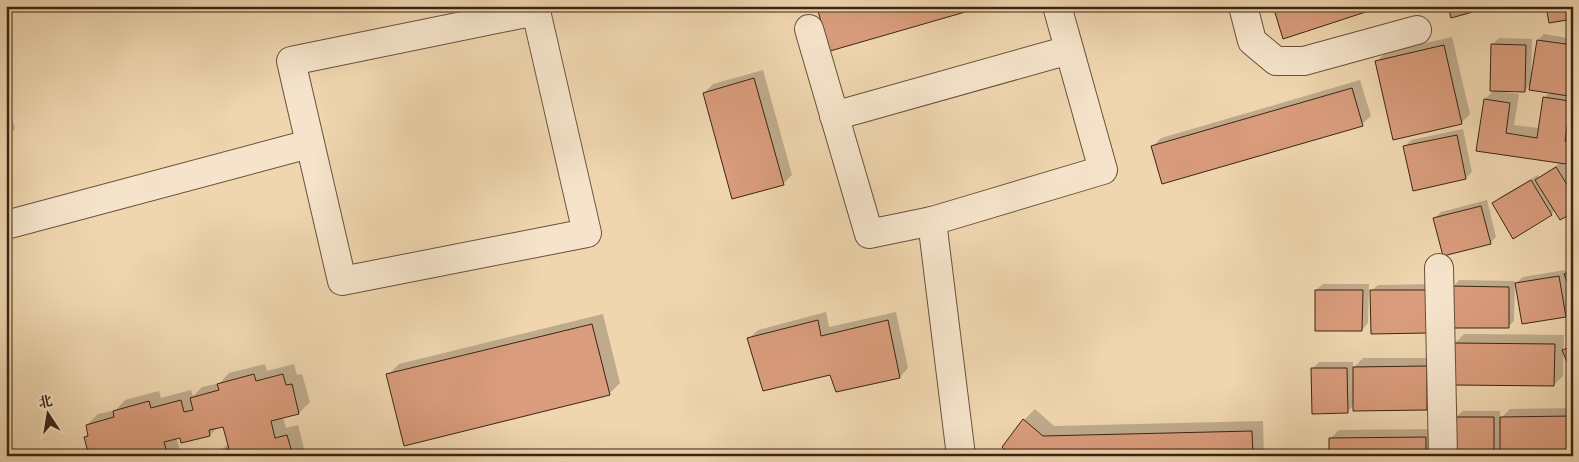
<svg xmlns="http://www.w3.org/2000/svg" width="1579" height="462" font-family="Vollkorn,'Noto Serif SC',serif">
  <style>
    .shadow { fill: #0003; fill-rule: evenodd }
    .building { fill: #d99c7c; stroke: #3c2513 }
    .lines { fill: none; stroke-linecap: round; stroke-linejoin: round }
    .minor-casing { stroke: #69513a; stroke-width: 30 }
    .minor { stroke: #f5e4cb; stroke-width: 28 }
  </style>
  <rect width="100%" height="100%" fill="#efd6af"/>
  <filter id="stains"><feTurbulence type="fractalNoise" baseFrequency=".004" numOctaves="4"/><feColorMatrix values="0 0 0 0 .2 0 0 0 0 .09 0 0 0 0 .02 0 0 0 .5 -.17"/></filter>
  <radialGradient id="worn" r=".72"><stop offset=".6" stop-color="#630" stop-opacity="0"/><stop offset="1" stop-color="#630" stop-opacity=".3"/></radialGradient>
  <g class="shadow">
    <path d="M1544 34 1573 39V90L1571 92H1573V163L1563 162 1573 177V211L1555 210 1551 214 1494 203 1500 197 1538 175 1539 177 1562 162 1477 150 1485 99 1494 90 1493 44 1499 38 1532 39 1531 77H1533L1538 40ZM1532 83 1550 92 1544 98 1539 128 1514 125 1519 94 1504 92V90L1524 91Z"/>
    <path d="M1452 37 1470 114 1461 123 1377 61 1386 52Z"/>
    <path d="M763 70 792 175 783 184 704 93 713 84Z"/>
    <path d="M1360 80 1371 116 1362 124 1152 147 1161 138Z"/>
    <path d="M6 97 15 129 6 137Z"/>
    <path d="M1463 129 1472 172 1466 178 1414 189 1404 147 1411 140Z"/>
    <path d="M1487 200 1496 237 1490 243 1435 218 1441 212Z"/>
    <path d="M1573 267V292L1566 280 1571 309 1565 315 1516 283 1523 277 1565 270V274Z"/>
    <path d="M1459 280 1515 281 1514 321 1508 327 1453 287Z"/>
    <path d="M1323 284H1369L1368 323 1362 330 1316 290Z"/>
    <path d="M1433 284 1427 332 1371 291 1378 285Z"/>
    <path d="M826 312 829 327 896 312 908 368 900 377 831 374 749 338 758 330Z"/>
    <path d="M603 314 620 383 609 394 388 375 399 364Z"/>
    <path d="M1464 334 1564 335 1563 376 1554 385 1455 343Z"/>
    <path d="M1573 343V374L1563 351Z"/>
    <path d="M1363 358H1436V400L1427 409 1354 405 1347 412 1312 369 1319 362H1353V368Z"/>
    <path d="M265 364 267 371 294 364 297 375 302 374 310 402 299 413 283 417 286 428 298 425 305 452 302 456H219L218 453 229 443 224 425 218 427 210 435 176 437 181 455 195 451 196 456H90L85 438 89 434 87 425 98 414 116 410 125 400 159 391 161 398 191 390 193 396 202 387 220 383 229 373Z"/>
    <path d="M1573 408V456L1501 448 1494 455 1456 417 1463 411H1500V419L1510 409Z"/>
    <path d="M1035 409 1054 426 1263 421 1264 456H1012L1003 447 1024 420Z"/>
    <path d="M1434 429V456H1331L1330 439 1339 430Z"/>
  </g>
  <g class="building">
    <path d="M824 6H986L830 51 817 8Z"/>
    <path d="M1273 6H1384L1283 39Z"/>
    <path d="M1448 6H1494L1451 18Z"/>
    <path d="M1546 6H1573V19L1549 23Z"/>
    <path d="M1537 40 1573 45V68L1569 96 1529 90Z"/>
    <path d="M1491 44 1526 45 1525 92 1490 91Z"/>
    <path d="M1444 45 1462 124 1393 140 1375 61Z"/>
    <path d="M754 78 784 185 732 199 703 93Z"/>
    <path d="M1352 88 1363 126 1162 184 1151 146Z"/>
    <path d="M1543 97 1570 101 1565 141 1573 143V165L1476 151 1484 99 1510 103 1506 133 1537 138Z"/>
    <path d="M1457 135 1466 179 1413 191 1403 146Z"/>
    <path d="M1556 167 1573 194V213L1560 220 1535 180Z"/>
    <path d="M1531 180 1552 215 1513 239 1492 203Z"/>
    <path d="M1481 206 1491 244 1443 256 1433 218Z"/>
    <path d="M1573 270V296L1564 274Z"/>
    <path d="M1559 276 1566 317 1522 324 1515 283Z"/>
    <path d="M1451 286 1509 287V328H1451Z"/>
    <path d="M1315 290H1363L1362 331H1315Z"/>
    <path d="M1370 290H1427L1428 333 1371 334Z"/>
    <path d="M818 320 821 336 888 320 900 378 836 392 830 375 763 391 747 338Z"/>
    <path d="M592 324 610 395 404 446 386 374Z"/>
    <path d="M1454 343 1555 344 1554 386 1453 385Z"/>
    <path d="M1573 346V377L1562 350Z"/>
    <path d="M1427 366V410L1353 411V367Z"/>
    <path d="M1311 368H1347L1348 413 1312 414Z"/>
    <path d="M254 374 256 381 283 374 286 385 292 384 299 414 271 421 275 438 287 435 293 456H218L217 453 229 449 223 427 209 430 210 436 181 443 180 438 164 442 168 456H89L84 437 88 436 86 425 114 417 113 411 149 401 151 408 181 400 184 412 193 410 190 398 219 390 217 384Z"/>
    <path d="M1573 416V456H1500V417Z"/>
    <path d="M1455 417H1494V456H1456Z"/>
    <path d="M1023 419 1043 436 1252 431 1253 456H1010L1002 447Z"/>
    <path d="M1426 437V456H1329V438Z"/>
  </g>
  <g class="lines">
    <g class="minor-casing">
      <g id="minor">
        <path d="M1243 6 1252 41 1276 61H1304L1417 30"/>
        <path d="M536 11 587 233 342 281 291 61Z"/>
        <path d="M809 29 869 234 932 221 1103 170 1057 6"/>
        <path d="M834 116 1069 50"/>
        <path d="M932 221 961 456"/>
        <path d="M6 225 309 144"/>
        <path d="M1439 268 1443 456"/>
      </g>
    </g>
    <use href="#minor" class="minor"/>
  </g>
  <rect width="1579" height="462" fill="none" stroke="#efd6af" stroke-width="25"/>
  <rect x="8" y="8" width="1564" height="447" fill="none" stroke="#3c2513" stroke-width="2.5"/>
  <rect x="12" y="12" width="1554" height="437" fill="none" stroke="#3c2513"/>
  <g transform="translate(48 414) rotate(348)" stroke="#f5e4cb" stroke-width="4" paint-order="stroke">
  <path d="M0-4L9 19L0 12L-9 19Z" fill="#3c2513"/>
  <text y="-8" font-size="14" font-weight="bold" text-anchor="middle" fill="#3c2513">北</text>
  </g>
  <rect width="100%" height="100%" filter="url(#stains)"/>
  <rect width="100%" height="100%" fill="url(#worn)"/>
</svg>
